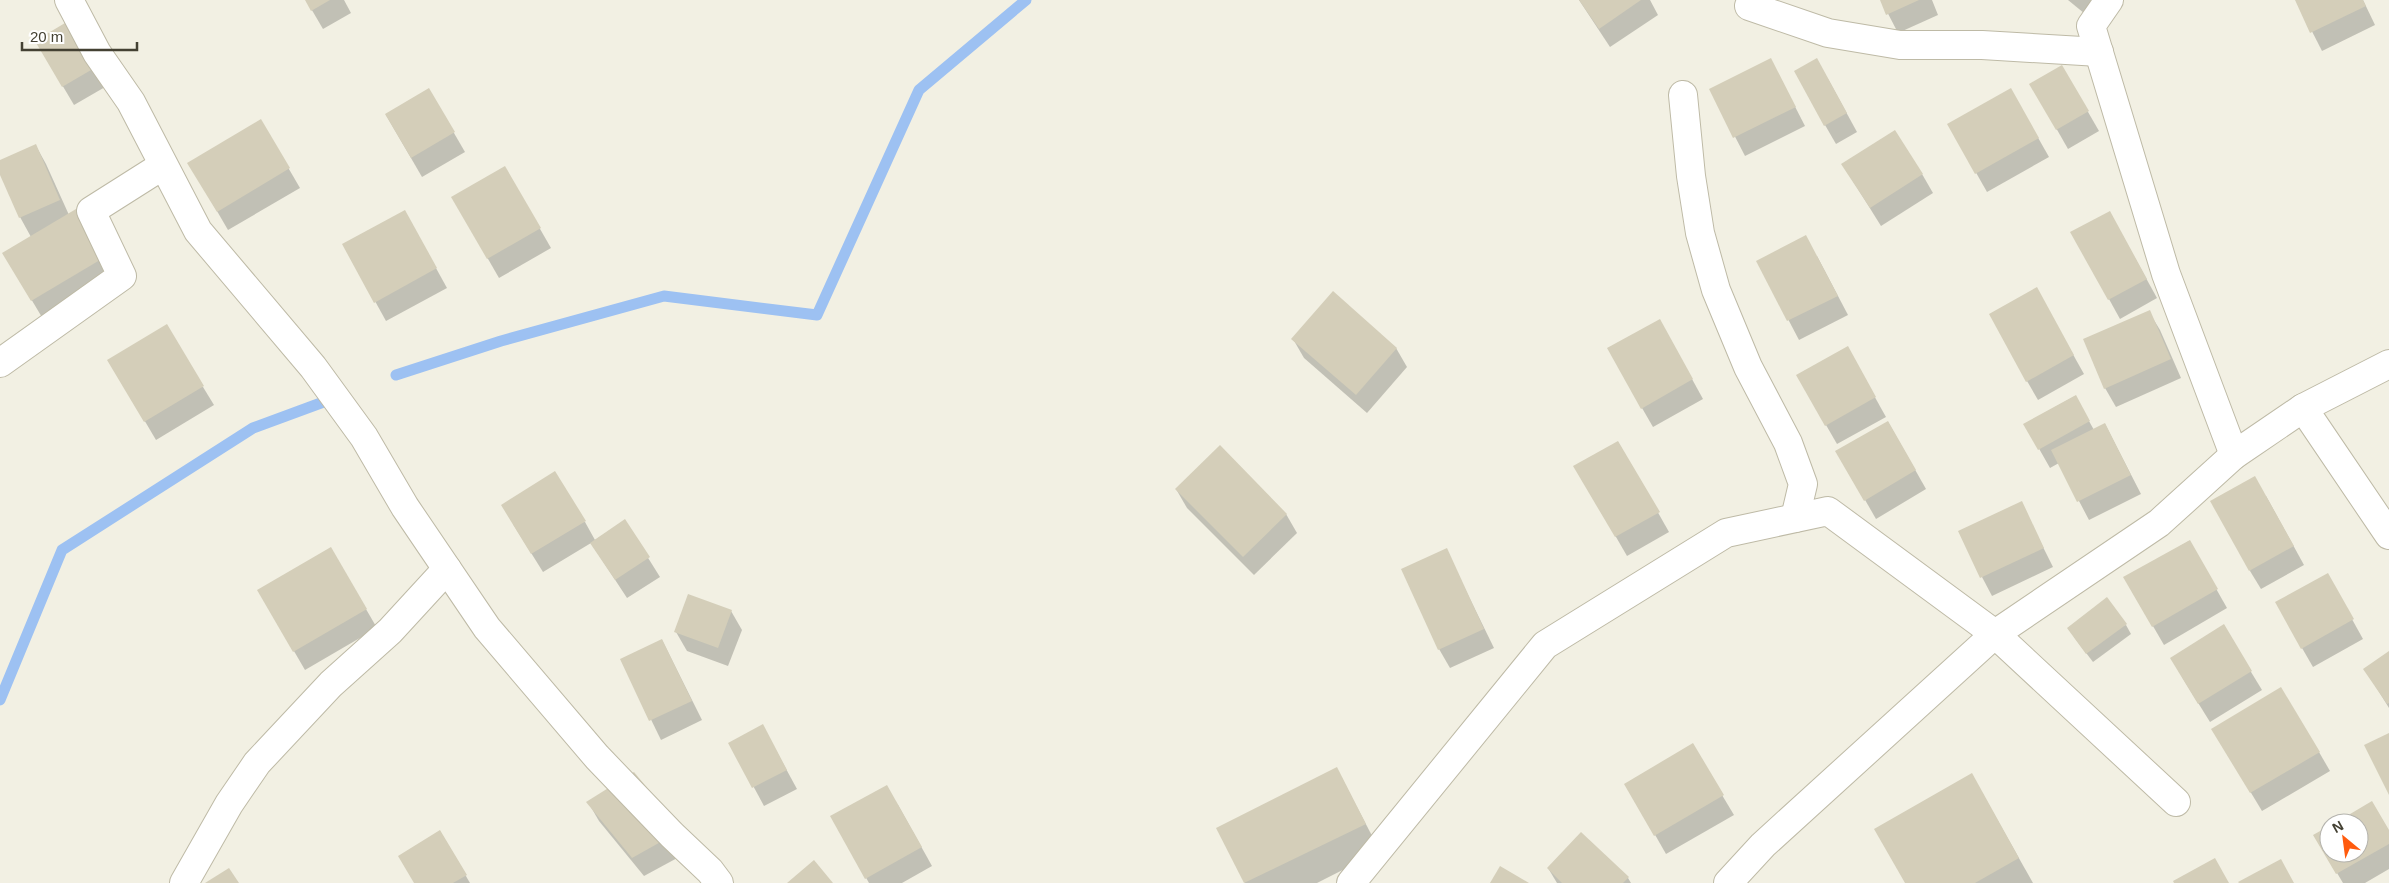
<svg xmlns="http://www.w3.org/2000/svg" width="2389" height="883" font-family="Arial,sans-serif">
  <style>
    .shadow { fill: #0003 }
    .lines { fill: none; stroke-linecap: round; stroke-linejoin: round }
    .stream { stroke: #9dc1f2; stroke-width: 11 }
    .building { fill: #d4ceb9 }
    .minor-casing { stroke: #bebaa6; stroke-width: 30 }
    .minor { stroke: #fff; stroke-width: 28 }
  </style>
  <rect width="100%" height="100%" fill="#f2f0e3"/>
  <g class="shadow">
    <path d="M306 0H344L351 13 323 29Z"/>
    <path d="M1579 0H1650L1658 15 1610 47Z"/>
    <path d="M1881 0H1932L1938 15 1898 33Z"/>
    <path d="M2068 0H2106L2090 18Z"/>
    <path d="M2296 0H2363L2375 25 2322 51Z"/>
    <path d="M75 18 112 83 74 105 36 41Z"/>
    <path d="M1771 60 1805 126 1745 156 1711 90Z"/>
    <path d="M2062 67 2099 131 2068 149 2031 84Z"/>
    <path d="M1828 79 1857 132 1836 144 1825 125Z"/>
    <path d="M429 90 465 152 422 177 386 115Z"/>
    <path d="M2011 90 2049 157 1987 192 1949 125Z"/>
    <path d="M261 121 300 188 228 230 189 163Z"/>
    <path d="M36 146 46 164 69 215 114 277 43 319 15 272 31 237 20 217 0 172V161Z"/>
    <path d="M1843 165 1922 174 1933 193 1881 226Z"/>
    <path d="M505 168 551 248 499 278 453 198Z"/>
    <path d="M415 230 447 288 386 321 344 245Z"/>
    <path d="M2120 231 2157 298 2120 319 2072 232Z"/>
    <path d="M1817 256 1848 315 1799 340 1758 262Z"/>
    <path d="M2047 308 2084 374 2038 400 2027 381Z"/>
    <path d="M2149 312 2160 330 2181 378 2116 407 2105 388Z"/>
    <path d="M1293 339 1396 348 1407 367 1367 413 1304 358Z"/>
    <path d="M1670 339 1703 399 1653 427 1642 408Z"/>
    <path d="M1858 367 1886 417 1837 444 1826 425Z"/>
    <path d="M120 379 203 387 214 405 156 440Z"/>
    <path d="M2075 396 2094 430 2105 424 2141 494 2089 520 2059 463 2050 468 2025 424Z"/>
    <path d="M1888 422 1926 489 1876 519 1837 451Z"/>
    <path d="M1618 442 1669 532 1627 556 1575 466Z"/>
    <path d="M1176 489 1286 514 1297 533 1254 575 1187 508Z"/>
    <path d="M2266 496 2304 565 2261 589 2250 571Z"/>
    <path d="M2021 503 2053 567 1992 596 1982 577Z"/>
    <path d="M625 521 660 577 627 598 591 543 543 572 513 524 585 522 595 540Z"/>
    <path d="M2189 541 2227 608 2164 645 2125 578Z"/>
    <path d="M331 549 377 628 305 670 259 591Z"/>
    <path d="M1446 550 1494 648 1450 668 1439 649Z"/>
    <path d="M2338 594 2363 639 2313 667 2302 648Z"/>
    <path d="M731 611 742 630 728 666 687 651 676 632Z"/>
    <path d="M2126 625 2131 634 2093 662 2074 637Z"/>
    <path d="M2223 626 2262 690 2210 722 2182 677Z"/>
    <path d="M662 640 702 720 661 740 622 660Z"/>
    <path d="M2389 653V708L2365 669Z"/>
    <path d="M730 743 773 745 797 789 764 806Z"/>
    <path d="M1692 745 1734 815 1666 854 1626 784Z"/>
    <path d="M2224 748 2319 752 2330 771 2262 811Z"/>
    <path d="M1337 769 1380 851 1317 883H1245L1218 828Z"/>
    <path d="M1972 775 2033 883H1906Z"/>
    <path d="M588 802 692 850 644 876 599 821Z"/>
    <path d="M2372 803 2389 832V869L2365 883H2343L2315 836 2329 828V853H2359V823H2337Z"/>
    <path d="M898 805 932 866 902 883H869L832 817Z"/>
    <path d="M440 832 470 883H416Z"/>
    <path d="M1548 868 1628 878 1631 883H1557Z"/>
  </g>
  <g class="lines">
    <g class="stream">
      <path d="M396 375 501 341 664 296 817 315 919 90 1026 0"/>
      <path d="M0 700 62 550 253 428 329 400"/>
    </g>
  </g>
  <g class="building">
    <path d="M305 0H330L311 11Z"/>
    <path d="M1579 0H1641L1599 29Z"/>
    <path d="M1880 0H1919L1886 15Z"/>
    <path d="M2295 0H2363L2366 6 2310 33Z"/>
    <path d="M75 17 103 63 62 87 35 41Z"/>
    <path d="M1771 58 1796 107 1733 138 1709 89Z"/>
    <path d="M1817 58 1847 113 1824 126 1794 71Z"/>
    <path d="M2062 65 2089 111 2056 130 2029 84Z"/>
    <path d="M429 88 455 132 411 158 385 114Z"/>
    <path d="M2011 88 2039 138 1975 174 1947 124Z"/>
    <path d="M261 119 290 168 217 212 187 163Z"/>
    <path d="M1895 130 1923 174 1870 208 1841 164Z"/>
    <path d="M36 144 60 200 19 218 0 175V160Z"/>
    <path d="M505 166 541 228 487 259 451 197Z"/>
    <path d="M76 209 105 257 31 301 2 253Z"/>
    <path d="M405 210 437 268 374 303 342 244Z"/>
    <path d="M2110 211 2147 279 2108 300 2070 232Z"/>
    <path d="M1806 235 1838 296 1787 321 1756 261Z"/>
    <path d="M2037 287 2074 355 2026 382 1989 314Z"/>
    <path d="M1333 291 1397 348 1356 395 1291 339Z"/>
    <path d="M2150 310 2171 359 2104 389 2083 339Z"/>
    <path d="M1660 319 1693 379 1641 409 1607 348Z"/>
    <path d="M167 324 204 386 144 422 107 360Z"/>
    <path d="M1848 346 1876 397 1825 426 1796 375Z"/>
    <path d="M2076 395 2090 421 2038 450 2023 424Z"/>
    <path d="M1888 421 1916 470 1864 501 1835 451Z"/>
    <path d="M2105 423 2131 475 2077 502 2051 450Z"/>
    <path d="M1618 441 1660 512 1615 537 1573 466Z"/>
    <path d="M1220 445 1287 514 1243 557 1175 489Z"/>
    <path d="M555 471 586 521 531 554 501 505Z"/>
    <path d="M2255 476 2294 546 2249 571 2210 501Z"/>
    <path d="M2022 501 2044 548 1980 578 1958 531Z"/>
    <path d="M625 519 650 557 615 580 590 543Z"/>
    <path d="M2190 540 2218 589 2152 627 2123 577Z"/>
    <path d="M331 547 367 609 293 652 257 590Z"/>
    <path d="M1447 548 1484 629 1438 650 1401 569Z"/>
    <path d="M2328 573 2354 619 2301 649 2275 602Z"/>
    <path d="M688 594 732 610 718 648 674 632Z"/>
    <path d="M2107 597 2127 624 2086 654 2067 628Z"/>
    <path d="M2224 624 2252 671 2198 704 2170 658Z"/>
    <path d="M662 639 692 701 649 721 620 659Z"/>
    <path d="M2389 651V703L2387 704 2363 669Z"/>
    <path d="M2281 687 2320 752 2250 793 2211 729Z"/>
    <path d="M763 724 787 770 752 788 728 743Z"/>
    <path d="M2389 733V795L2364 745Z"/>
    <path d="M1693 743 1724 795 1654 836 1624 784Z"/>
    <path d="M1337 767 1366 824 1244 883 1216 828Z"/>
    <path d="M634 772 682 830 632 858 586 802Z"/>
    <path d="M1972 773 2019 858 1975 883H1905L1874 829Z"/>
    <path d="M887 785 922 847 865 879 830 816Z"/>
    <path d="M2372 801 2389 830V844L2336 874 2313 835 2329 826V853H2359V823H2335Z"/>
    <path d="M440 830 467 875 453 883H414L398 856Z"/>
    <path d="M1581 832 1629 877 1623 883H1562L1547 868Z"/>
    <path d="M2215 858 2229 883H2174L2173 881Z"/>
    <path d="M2281 859 2294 883H2239L2238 882Z"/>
    <path d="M814 860 833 883H787Z"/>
    <path d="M1500 866 1529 883H1490Z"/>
    <path d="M229 868 239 883H205Z"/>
  </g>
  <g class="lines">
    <g class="minor-casing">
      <g id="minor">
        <path d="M69 0 97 53 131 102 198 231 313 367 364 437 405 507 487 628 597 757 672 835 710 871 719 883"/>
        <path d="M2109 0 2091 26 2166 274 2234 455 2303 408 2389 535"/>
        <path d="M1749 6 1828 33 1900 45H1982L2099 52"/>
        <path d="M1683 95 1691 176 1700 233 1716 290 1748 367 1788 443 1803 484 1795 518"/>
        <path d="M0 363 122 276 91 211 162 166"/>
        <path d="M2303 408 2389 364"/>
        <path d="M184 883 229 804 257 763 331 684 390 631 447 569"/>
        <path d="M1351 883 1545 645 1726 533 1828 511 1995 634 2176 802"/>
        <path d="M1728 883 1763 845 1995 634 2159 523 2234 455"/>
      </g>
    </g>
    <use href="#minor" class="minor"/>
  </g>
  <g transform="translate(2344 838) rotate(331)"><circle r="24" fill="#ffffff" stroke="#b4b3ad"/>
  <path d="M0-4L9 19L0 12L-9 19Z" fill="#ff5b0e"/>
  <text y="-8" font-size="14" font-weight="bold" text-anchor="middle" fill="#444133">N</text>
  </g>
  <path d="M22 42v8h115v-8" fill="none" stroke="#444133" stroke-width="2.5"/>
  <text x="30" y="42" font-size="15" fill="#444133" stroke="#ffffff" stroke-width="4" paint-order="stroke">20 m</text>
</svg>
